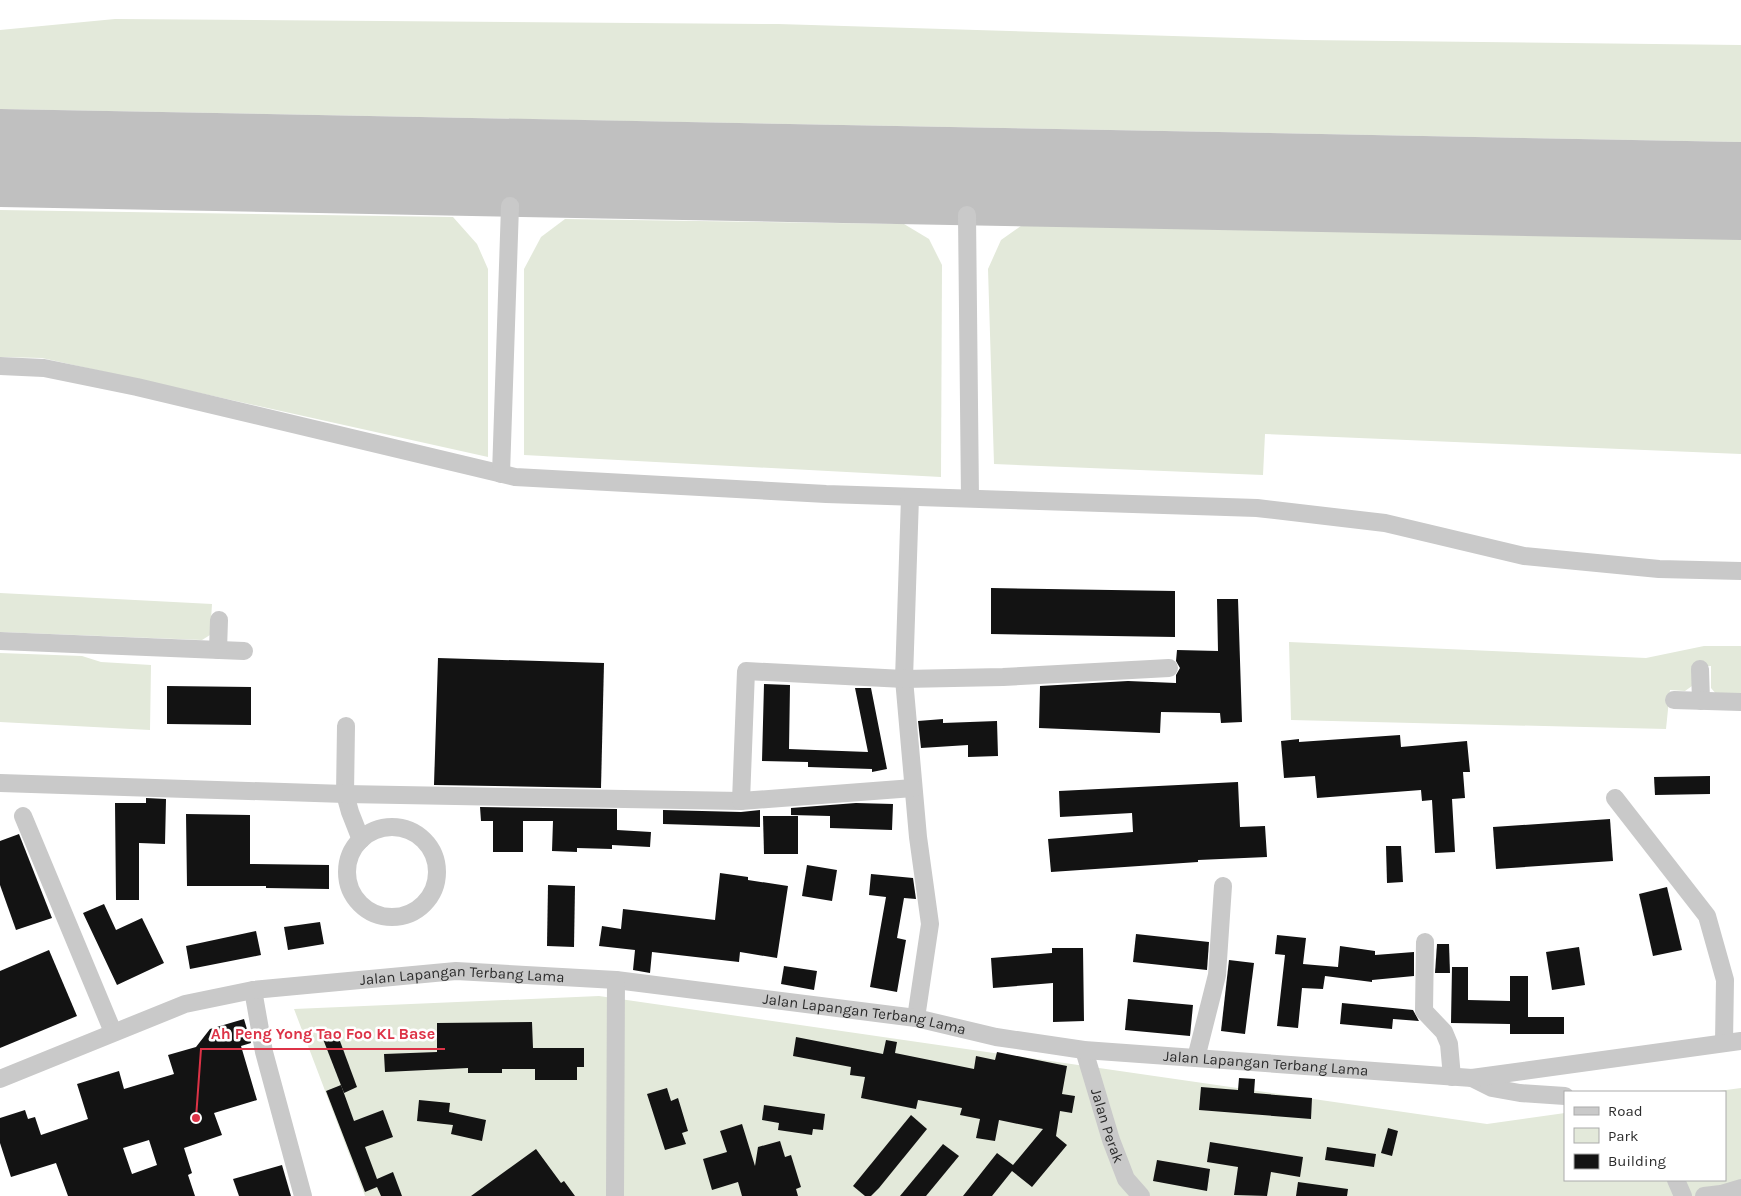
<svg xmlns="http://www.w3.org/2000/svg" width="1741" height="1196" font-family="Karla,sans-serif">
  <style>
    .green { fill: #e3e9da }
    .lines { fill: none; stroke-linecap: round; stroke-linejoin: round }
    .runway { stroke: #c0c0c0; stroke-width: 98 }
    .building { fill: #131313; fill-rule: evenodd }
    .minor { stroke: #c9c9c9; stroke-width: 18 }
    .labels { text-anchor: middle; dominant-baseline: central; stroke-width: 5; stroke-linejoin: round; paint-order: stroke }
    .street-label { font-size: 15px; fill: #2c2c2c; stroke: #fff }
    .leader { fill: none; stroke: #dd3347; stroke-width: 2 }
    .callout-dot { fill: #dd3347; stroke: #fff; stroke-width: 2 }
    .callout-label { font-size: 16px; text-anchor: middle; font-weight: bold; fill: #dd3347; stroke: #fff; stroke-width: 5; stroke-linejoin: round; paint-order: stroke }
  </style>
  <rect width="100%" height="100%" fill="#fff"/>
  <g class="green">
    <path d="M115 19 778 24 1305 40 1741 45V142L0 109V30Z"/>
    <path d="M0 210 453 217 477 244 488 269V457L42 358 0 357Z"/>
    <path d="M565 219 904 224 929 239 942 265 941 477 524 455V269L541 237Z"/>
    <path d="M1025 223 1741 236V454L1265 434 1263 475 994 464 988 269 1001 240Z"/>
    <path d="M0 593 212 604 210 635 202 640 0 632Z"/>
    <path d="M1289 642 1646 658 1704 646H1741V695H1717L1711 688V666H1693L1692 686 1685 691 1670 690 1666 729 1291 720Z"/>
    <path d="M0 653 82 656 101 662 151 665 150 730 0 722Z"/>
    <path d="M599 996 1487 1124 1565 1113V1180H1725V1092H1711L1741 1088V1196H365L294 1009Z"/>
  </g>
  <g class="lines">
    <path class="runway" d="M0 158 1741 191"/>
  </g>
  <g class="building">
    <path d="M991 588 1175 591V637L991 634Z"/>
    <path d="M1217 599H1238L1242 722 1221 723 1220 713 1161 712 1160 733 1039 728 1040 686 1128 681 1176 683V675L1180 668 1176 661 1177 650 1218 651Z"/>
    <path d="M438 658 604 663 601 788 434 785Z"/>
    <path d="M764 684 790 685 789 749 868 752 855 688H871L887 769 872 772V769L808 767V762L762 761Z"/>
    <path d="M167 686 251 687V725L167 724Z"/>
    <path d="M943 719V723L997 721 998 756 968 757V745L921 748 918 721Z"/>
    <path d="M1400 735 1401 747 1467 741 1470 772H1463L1465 798 1452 799 1455 852 1435 853 1432 800 1422 801 1421 790 1317 798 1315 776 1284 778 1281 741 1299 739V742Z"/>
    <path d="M1710 776V794L1655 795 1654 777Z"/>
    <path d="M1238 782 1240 827 1265 826 1267 857 1198 860V862L1051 872 1048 839 1133 832 1132 813 1060 817 1059 791Z"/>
    <path d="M146 798 166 799 165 844 139 843V900H116L115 803H146Z"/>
    <path d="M856 803 893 804 892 830 830 828V816L791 815V808Z"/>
    <path d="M480 807 617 809V830L651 832 650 847 612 845V849L577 848V852L552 851 553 821H523V852H493V821H481Z"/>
    <path d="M663 810 741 812 760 810V827L663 824Z"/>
    <path d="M186 814 250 815V864L329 865V889L266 888V886H187Z"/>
    <path d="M763 816H798V854H764Z"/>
    <path d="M1610 819 1613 861 1496 869 1493 827Z"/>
    <path d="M19 834 52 918 16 930 0 885V841Z"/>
    <path d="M1386 846H1401L1403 882 1387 883Z"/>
    <path d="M807 865 837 870 832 901 802 896Z"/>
    <path d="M720 873 748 877V880L788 886 777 958 740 952 739 962 652 952 650 973 633 970 635 950 599 946 602 926 621 929 623 909 715 920Z"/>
    <path d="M871 874 913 878 916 899 904 898 897 938 906 940 897 992 870 987 886 897 869 895Z"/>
    <path d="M548 885 575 886 574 947 547 946Z"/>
    <path d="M1667 887 1682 950 1653 956 1639 894Z"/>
    <path d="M104 904 116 930 142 918 164 963 117 985 83 913Z"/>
    <path d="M320 922 324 944 288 950 284 927Z"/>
    <path d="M256 931 261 955 190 969 186 946Z"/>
    <path d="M1136 934 1209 942 1207 970 1133 962Z"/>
    <path d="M1277 935 1306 938 1303 964 1338 967 1340 946 1375 951V955L1414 952V976L1372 980V982L1325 976 1323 989 1302 988 1298 1028 1277 1026 1285 955 1275 954Z"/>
    <path d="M1437 944H1449L1450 973H1435Z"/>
    <path d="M1579 947 1585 985 1552 990 1546 952Z"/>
    <path d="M1052 948H1083L1084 1021 1053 1022V983L993 988 991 958 1052 953Z"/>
    <path d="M49 950 77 1016 0 1048V971Z"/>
    <path d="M1229 960 1254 963 1245 1034 1221 1031Z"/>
    <path d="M784 966 817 971 814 990 781 984Z"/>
    <path d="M1452 967H1468V1000L1510 1001V976H1528V1017H1564V1034H1510V1024L1451 1023Z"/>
    <path d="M1128 999 1193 1005 1190 1036 1125 1030Z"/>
    <path d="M1342 1003 1413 1010 1419 1021 1393 1019 1392 1029 1340 1024Z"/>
    <path d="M244 1019 251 1043 241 1046 257 1100 214 1113 222 1135 184 1148 192 1173 188 1175 195 1196H68L56 1163 11 1177 0 1143V1118L25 1110 28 1119 35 1117 41 1135 88 1119 77 1084 119 1071 124 1089 174 1074 168 1055 196 1047 210 1029ZM149 1140 157 1165 132 1174 123 1148Z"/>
    <path d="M532 1022 533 1048H584V1067H577V1080H535V1069H502V1073H468V1068L385 1072 384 1054 437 1052V1023Z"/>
    <path d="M337 1033 357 1087 344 1093 323 1039Z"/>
    <path d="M796 1037 883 1054 886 1040 897 1042 895 1053 974 1069 976 1056 995 1060 997 1052 1067 1066 1062 1094 1075 1096 1072 1113 1060 1111 1056 1136 1067 1145 1032 1187 1012 1171 992 1196H963L997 1153 1013 1165 1043 1129 999 1120 995 1141 976 1138 980 1119 960 1115 962 1108 918 1100 916 1109 861 1098 865 1077 850 1075 851 1067 793 1056Z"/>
    <path d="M1239 1078 1255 1079 1254 1093 1312 1098 1311 1119 1199 1110 1201 1087 1238 1090Z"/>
    <path d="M341 1085 354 1121 383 1110 393 1137 365 1147 377 1179 393 1172 402 1196H381L377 1187 365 1192 326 1091Z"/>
    <path d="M667 1088 671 1101 678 1098 688 1131 682 1133 686 1144 665 1150 647 1094Z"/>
    <path d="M419 1100 450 1103 449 1112 486 1120 482 1141 451 1134 453 1125 417 1121Z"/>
    <path d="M764 1105 825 1114 823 1130 813 1129 812 1135 778 1130 779 1123 762 1120Z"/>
    <path d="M911 1115 927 1129 879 1188 871 1196H865L853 1186Z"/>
    <path d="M742 1124 755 1166 758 1147 780 1141 785 1157 791 1155 801 1187 796 1189 798 1196H742L738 1182 712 1190 703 1159 727 1152 720 1131Z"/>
    <path d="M1388 1128 1398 1131 1392 1156 1381 1153Z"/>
    <path d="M1210 1142 1303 1157 1300 1177 1271 1172 1267 1196 1234 1195 1238 1167 1207 1162Z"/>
    <path d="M943 1144 959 1156 926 1196H900Z"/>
    <path d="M1327 1147 1376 1154 1374 1167 1325 1160Z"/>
    <path d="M536 1149 561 1183 564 1181 575 1196H471Z"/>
    <path d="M1157 1160 1210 1169 1207 1191 1153 1181Z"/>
    <path d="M282 1165 291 1196H239L233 1179Z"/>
    <path d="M1298 1182 1348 1189 1347 1196H1296Z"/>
  </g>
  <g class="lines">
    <g class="minor">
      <path d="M967 215 970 498"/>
      <path d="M0 366 44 368 137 387 515 477 826 494 1257 508 1385 523 1524 556 1659 569 1741 571"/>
      <path d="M501 474 510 206"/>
      <path d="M910 497 904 679 918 837 930 924 916 1018"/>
      <path d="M0 641 244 651"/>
      <path d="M218 650 219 620"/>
      <path d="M1700 669 1701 701"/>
      <path d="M1674 700 1741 702"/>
      <path d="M346 726 345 794 350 812 361 840"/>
      <path d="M0 783 345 794 741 801 913 788"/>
      <path d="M1615 798 1707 916 1725 980 1724 1042"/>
      <path d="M741 801 746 671 904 679 1003 677 1169 668"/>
      <path d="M23 816 113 1032"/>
      <circle cx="392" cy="872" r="45"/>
      <path d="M1425 942 1424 1011 1444 1032 1449 1044 1452 1077"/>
      <path d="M253 990 264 1052 303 1196"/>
      <path id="s1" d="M1084 1050 1111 1140 1126 1179 1141 1196"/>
      <path d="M1196 1058 1217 975 1223 886"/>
      <path d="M1472 1078 1492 1088 1520 1093 1565 1096"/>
      <path id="s2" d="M0 1079 185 1004 253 990 456 971 616 980 916 1018 996 1037 1084 1050 1472 1078 1741 1041"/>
      <path d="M1676 1180 1683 1196"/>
      <path d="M615 1196 616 980"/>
      <path d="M1704 1196 1721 1194 1741 1188"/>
    </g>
  </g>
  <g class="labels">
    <g class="street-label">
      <text stroke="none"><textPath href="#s2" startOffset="479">Jalan Lapangan Terbang Lama</textPath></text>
      <text stroke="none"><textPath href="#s2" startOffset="884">Jalan Lapangan Terbang Lama</textPath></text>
      <text stroke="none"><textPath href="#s2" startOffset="1289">Jalan Lapangan Terbang Lama</textPath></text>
      <text stroke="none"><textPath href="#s1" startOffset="79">Jalan Perak</textPath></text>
    </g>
  </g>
  <path class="leader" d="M196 1118L201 1049H445"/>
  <circle class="callout-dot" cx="196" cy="1118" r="5"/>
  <g class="callout-label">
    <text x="323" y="1039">Ah Peng Yong Tao Foo KL Base</text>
  </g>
  <rect x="1564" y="1091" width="162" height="90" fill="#ffffff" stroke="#ababab"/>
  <rect x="1574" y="1107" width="25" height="8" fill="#c9c9c9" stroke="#ababab"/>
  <text x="1608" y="1116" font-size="15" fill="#2c2c2c">Road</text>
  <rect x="1574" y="1128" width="25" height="15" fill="#e3e9da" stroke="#ababab"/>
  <text x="1608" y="1141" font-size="15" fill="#2c2c2c">Park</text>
  <rect x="1574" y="1154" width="25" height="15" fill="#131313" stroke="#ababab"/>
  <text x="1608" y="1166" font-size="15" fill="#2c2c2c">Building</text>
</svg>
